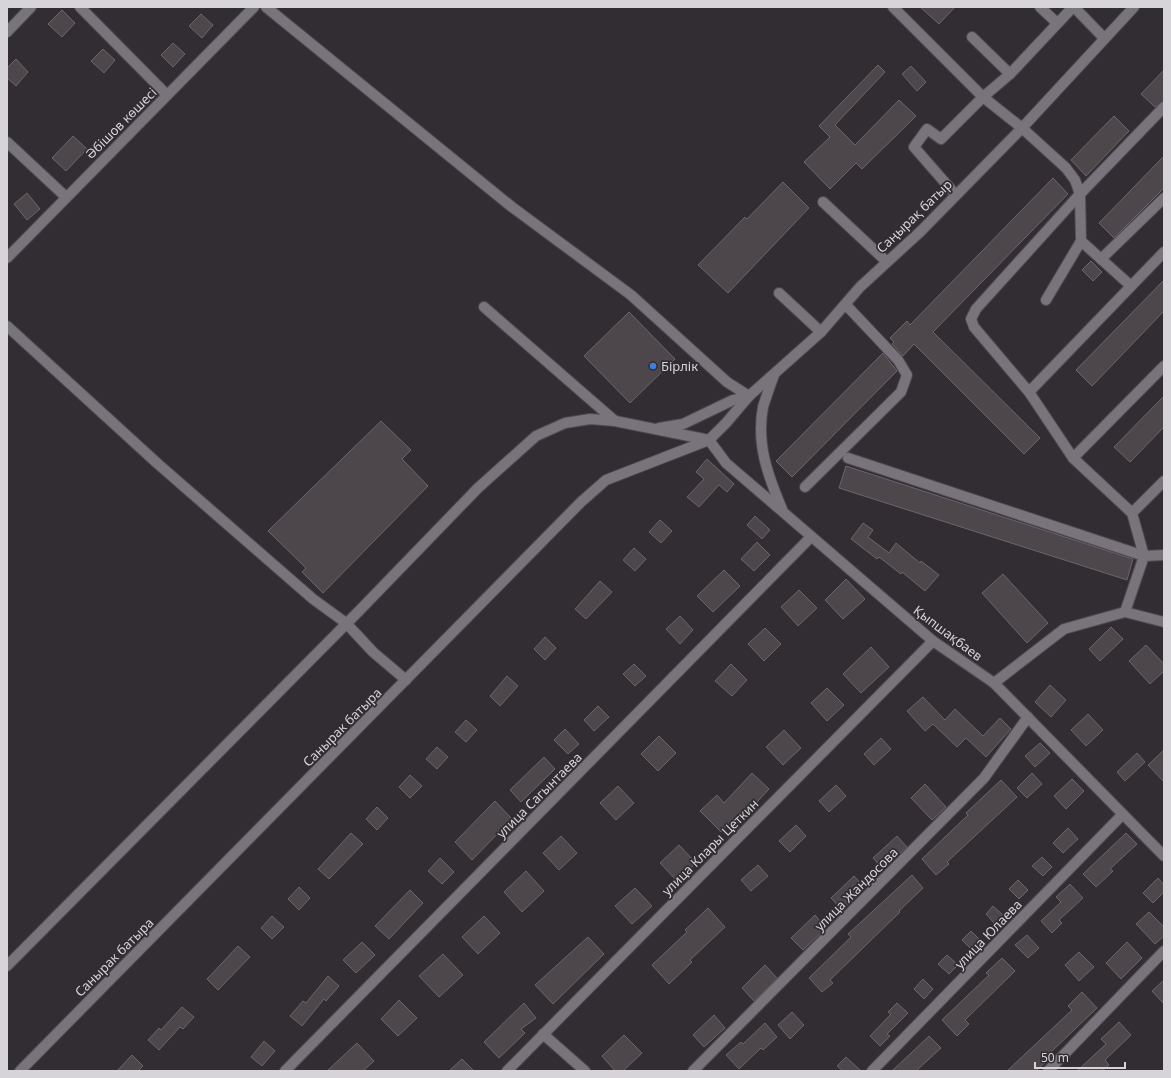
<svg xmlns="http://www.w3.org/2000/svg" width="1171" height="1078" font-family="'Noto Sans',sans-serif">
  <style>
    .building { fill: #4d474c; stroke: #6c656a }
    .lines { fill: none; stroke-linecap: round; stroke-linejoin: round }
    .minor-casing { stroke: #4e4a50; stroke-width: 12 }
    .minor { stroke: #79747b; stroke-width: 10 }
    .shop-dot { fill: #3f7fe0; stroke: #312d33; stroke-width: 1.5 }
    .labels { text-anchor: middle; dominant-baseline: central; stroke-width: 3.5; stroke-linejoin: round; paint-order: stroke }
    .street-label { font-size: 13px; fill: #d6d4d8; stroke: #312d33 }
    .poi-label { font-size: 13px; fill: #d6d4d8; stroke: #312d33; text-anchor: start }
  </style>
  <rect width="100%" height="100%" fill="#312d33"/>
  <g class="building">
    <path d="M920 7H955L939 24Z"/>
    <path d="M62 10 75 23 62 37 48 24Z"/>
    <path d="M201 14 213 25 202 38 189 26Z"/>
    <path d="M173 43 185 54 173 67 161 55Z"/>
    <path d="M103 49 115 60 104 73 91 61Z"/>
    <path d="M16 59 28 72 16 86 7 78V68Z"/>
    <path d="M878 65 885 72 835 125 855 145 899 100 916 116 862 169 856 163 830 189 804 162 830 137 819 126Z"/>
    <path d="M911 66 926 82 917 91 902 74Z"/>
    <path d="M1164 70V101L1155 107 1141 94Z"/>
    <path d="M1114 116 1129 131 1086 176 1071 160Z"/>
    <path d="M73 136 87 149 66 171 52 158Z"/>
    <path d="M1164 156V188L1114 238 1099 223Z"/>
    <path d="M1053 178 1068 194 933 332 1040 438 1024 454 914 344 903 356 892 344 894 342 890 338 907 321 910 325Z"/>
    <path d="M783 182 809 208 728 293 698 265 745 217 747 219Z"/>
    <path d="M27 193 40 209 27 220 14 204Z"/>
    <path d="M1091 261 1102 272 1093 281 1082 270Z"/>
    <path d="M1164 280V311L1092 386 1076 370Z"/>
    <path d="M629 312 675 359 630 403 584 356Z"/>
    <path d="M883 353 897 371 792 477 776 461Z"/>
    <path d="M1164 396V427L1130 462 1114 447Z"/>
    <path d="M381 421 411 450 402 459 428 486 323 593 302 572 306 568 268 531Z"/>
    <path d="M707 459 734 484 727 492 719 485 699 507 687 497 704 479 696 472Z"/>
    <path d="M846 466 1133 559 1127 580 839 488Z"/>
    <path d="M755 516 770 530 762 539 747 525Z"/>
    <path d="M660 520 672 531 661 543 649 532Z"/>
    <path d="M863 523 873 530 868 537 889 553 896 543 920 563 921 561 939 575 925 591 902 572 901 574 879 557 877 559 851 539Z"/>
    <path d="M757 542 770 555 754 571 741 559Z"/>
    <path d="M634 548 646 559 635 571 623 560Z"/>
    <path d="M724 570 740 586 713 612 697 596Z"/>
    <path d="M1003 574 1048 623 1027 643 982 593Z"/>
    <path d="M846 579 865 599 843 619 825 600Z"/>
    <path d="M600 581 612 592 586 619 575 609Z"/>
    <path d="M799 590 817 608 798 626 781 607Z"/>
    <path d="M680 616 693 630 680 644 666 629Z"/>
    <path d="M1111 627 1123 639 1100 661 1089 649Z"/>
    <path d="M765 628 781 644 764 661 748 644Z"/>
    <path d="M545 637 556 648 545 660 534 649Z"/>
    <path d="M1146 645 1164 664V671L1150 684 1129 661Z"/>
    <path d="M871 647 889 667 861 693 843 674Z"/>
    <path d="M634 664 646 676 635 686 623 674Z"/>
    <path d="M731 664 747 680 732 696 715 681Z"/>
    <path d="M507 676 518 686 500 706 490 696Z"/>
    <path d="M1050 685 1066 700 1051 717 1035 702Z"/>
    <path d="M827 688 844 705 827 721 811 703Z"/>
    <path d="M923 697 945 720 955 709 983 736 1000 718 1011 729 986 757 966 738 957 747 933 724 925 731 907 711Z"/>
    <path d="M598 706 609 717 594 731 584 720Z"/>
    <path d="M1088 714 1103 730 1086 746 1071 730Z"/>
    <path d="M466 720 477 730 466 742 455 732Z"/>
    <path d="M565 729 579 744 568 754 554 740Z"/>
    <path d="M784 730 801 748 783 765 766 747Z"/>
    <path d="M659 736 676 753 658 771 641 754Z"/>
    <path d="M881 738 891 749 874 765 864 754Z"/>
    <path d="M1040 743 1050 753 1035 767 1025 756Z"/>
    <path d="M437 747 448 757 437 769 426 759Z"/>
    <path d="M1164 750V782L1148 765Z"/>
    <path d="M1137 753 1145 762 1125 781 1117 772Z"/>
    <path d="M544 757 555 769 521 802 510 790Z"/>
    <path d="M752 773 769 789 749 811 746 808 721 832 700 811 717 795 724 803Z"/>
    <path d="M1032 773 1042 784 1027 798 1017 788Z"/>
    <path d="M410 775 422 786 410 798 399 787Z"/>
    <path d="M1072 779 1084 791 1066 809 1054 796Z"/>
    <path d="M1001 780 1017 797 947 862 949 864 936 875 922 859 968 815 966 813Z"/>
    <path d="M925 784 946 807 932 820 911 798Z"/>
    <path d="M836 785 846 796 829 812 819 801Z"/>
    <path d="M618 786 634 803 616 820 600 803Z"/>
    <path d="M495 801 512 819 472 860 455 842Z"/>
    <path d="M377 807 388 818 377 830 366 819Z"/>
    <path d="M796 825 806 836 790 852 779 841Z"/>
    <path d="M1068 828 1078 839 1063 853 1053 843Z"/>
    <path d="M351 833 363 844 329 879 318 869Z"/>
    <path d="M1126 833 1137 844 1110 869 1113 871 1096 887 1083 874Z"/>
    <path d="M561 836 577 853 559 870 543 853Z"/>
    <path d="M897 836 907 847 883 869 873 858Z"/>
    <path d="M679 845 696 863 677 881 660 863Z"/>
    <path d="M1042 857 1052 867 1043 876 1032 866Z"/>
    <path d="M440 858 454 872 442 884 428 871Z"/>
    <path d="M758 865 768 876 751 891 741 880Z"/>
    <path d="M526 871 544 891 522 912 504 892Z"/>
    <path d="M912 875 923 888 899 911 900 912 830 980 833 983 822 992 809 978 851 937 848 934Z"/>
    <path d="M854 876 865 888 842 910 831 898Z"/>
    <path d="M1158 878 1164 885V892L1153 903 1143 893Z"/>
    <path d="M1018 880 1028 890 1019 899 1009 889Z"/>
    <path d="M1070 884 1083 898 1059 920 1062 923 1052 933 1041 921 1061 902 1056 897Z"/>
    <path d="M299 887 310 898 299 910 288 899Z"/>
    <path d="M635 888 652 906 632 924 615 906Z"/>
    <path d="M410 890 423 903 389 939 375 926Z"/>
    <path d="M993 906 1004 916 995 924 986 914Z"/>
    <path d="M708 908 725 927 690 960 692 962 669 984 652 965 687 932 685 930Z"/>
    <path d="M1149 912 1164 927V936L1155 944 1136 924Z"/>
    <path d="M815 915 826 928 803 950 791 938Z"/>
    <path d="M272 916 284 927 272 939 261 928Z"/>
    <path d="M484 916 500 933 478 954 462 937Z"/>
    <path d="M971 931 981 941 972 950 962 940Z"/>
    <path d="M1027 935 1039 948 1028 958 1015 945Z"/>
    <path d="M588 937 604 954 553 1004 535 985Z"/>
    <path d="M362 942 375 955 356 973 343 960Z"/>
    <path d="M1127 942 1142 958 1121 979 1106 963Z"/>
    <path d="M238 946 250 957 218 990 207 979Z"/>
    <path d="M1079 952 1094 967 1079 981 1065 965Z"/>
    <path d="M443 954 463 975 439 997 419 976Z"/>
    <path d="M947 955 958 965 949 974 938 964Z"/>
    <path d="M1002 958 1015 971 965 1020 969 1024 957 1036 942 1020 989 975 986 973Z"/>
    <path d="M765 965 777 978 754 1001 742 988Z"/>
    <path d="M328 976 339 986 326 1001 324 999 302 1026 290 1016 303 1001 306 1003Z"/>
    <path d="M923 979 933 989 924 999 914 989Z"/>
    <path d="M1164 980V1004L1152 991Z"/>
    <path d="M1082 992 1097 1008 1051 1052 1053 1055 1036 1071H1007L1072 1010 1068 1006Z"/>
    <path d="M399 1000 417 1018 398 1036 381 1019Z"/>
    <path d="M524 1003 536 1018 521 1029 525 1033 499 1058 484 1042Z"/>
    <path d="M897 1003 908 1013 887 1034 890 1036 880 1046 870 1036 891 1014 888 1012Z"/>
    <path d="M182 1007 194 1017 183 1029 180 1027 159 1050 148 1040 159 1028 161 1030Z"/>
    <path d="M792 1012 804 1025 790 1039 778 1025Z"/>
    <path d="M714 1015 725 1028 704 1047 693 1035Z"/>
    <path d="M1119 1022 1131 1035 1105 1060 1109 1065 1102 1071H1077L1106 1044 1101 1039Z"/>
    <path d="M765 1023 777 1037 763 1050 761 1048 739 1069 726 1055 741 1042 743 1044Z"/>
    <path d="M624 1035 642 1053 623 1071H615L602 1056Z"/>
    <path d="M929 1036 941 1048 916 1071H892Z"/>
    <path d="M264 1041 275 1051 262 1066 251 1057Z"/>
    <path d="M357 1043 374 1061 363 1071H327Z"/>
    <path d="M132 1055 143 1066 138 1071H117Z"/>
    <path d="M846 1057 861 1071H843L837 1066Z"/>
    <path d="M462 1059 474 1071H449Z"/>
  </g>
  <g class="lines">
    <g class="minor-casing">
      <g id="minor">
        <path d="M80 7 167 95"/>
        <path d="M266 7 512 207 631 295 727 382 749 396"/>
        <path d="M893 7 983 97 1022 128 1066 168 1075 180 1080 194 1081 241 1046 300"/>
        <path d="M1040 7 1057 23"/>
        <path d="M1074 7 1104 38"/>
        <path d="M7 32 31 7"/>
        <path d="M972 37 1010 74"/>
        <path d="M7 142 66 197"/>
        <path d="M955 194 914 147 927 129 941 139 983 97 1010 74 1073 7"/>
        <path d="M823 202 886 261"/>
        <path d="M1081 241 1131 286"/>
        <path d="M7 258 254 7"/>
        <path d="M1101 259 1164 198"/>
        <path d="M779 293 821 332"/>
        <path d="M484 307 615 421"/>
        <path d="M7 326 158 464 313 599 346 623 373 652 406 680"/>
        <path d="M774 375C770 386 766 397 763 407 756 444 768 476 782 509"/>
        <path d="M1029 392 1164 252"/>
        <path d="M659 428 683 424 733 400 749 396"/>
        <path d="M709 440 726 463 933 641 994 683 1164 856"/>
        <path d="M848 458 1144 556 1164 555"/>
        <path d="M1073 458 1164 366"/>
        <path d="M805 487 901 392 907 375 898 360 846 305"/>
        <path d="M1132 513 1164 481"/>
        <path d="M1125 612 1144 556 1132 513 1073 458 1029 392 974 327 971 319 976 309 1080 194 1164 107"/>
        <path d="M994 683 1064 629 1125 612 1164 622"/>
        <path d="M7 966 358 612 478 488 536 436 565 423 590 419 615 421 709 440"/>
        <path d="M543 1034 585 1071"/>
        <path d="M20 1071 581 502 606 480 709 440 726 423 749 396 821 332 860 287 921 231 1022 128 1134 7"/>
        <path d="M285 1071 811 537"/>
        <path d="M507 1071 933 641"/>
        <path d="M693 1071 984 778 1028 717"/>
        <path d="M872 1071 1122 815"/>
        <path d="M1048 1071 1164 951"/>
      </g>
    </g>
    <use href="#minor" class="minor"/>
  </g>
  <circle class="shop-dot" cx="653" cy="366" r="4"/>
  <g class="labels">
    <g class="street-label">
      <text transform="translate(121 123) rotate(-45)">Әбішов көшесі</text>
      <text transform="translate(914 216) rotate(-44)">Саңырақ батыр</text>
      <text transform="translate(948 633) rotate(37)">Қыпшақбаев</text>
      <text transform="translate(342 727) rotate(-45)">Санырак батыра</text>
      <text transform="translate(539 795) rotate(-45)">улица Сагынтаева</text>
      <text transform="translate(710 847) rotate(-45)">улица Клары Цеткин</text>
      <text transform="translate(856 889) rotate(-45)">улица Жандосова</text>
      <text transform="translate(988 934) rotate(-46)">улица Юлаева</text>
      <text transform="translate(114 957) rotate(-45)">Санырак батыра</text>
    </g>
    <g class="poi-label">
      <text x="661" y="366">Бірлік</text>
    </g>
  </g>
  <rect width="1171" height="1078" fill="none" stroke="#d6d4d8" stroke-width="16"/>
  <path d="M1035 1062v6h90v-6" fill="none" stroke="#d6d4d8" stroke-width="2"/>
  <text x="1041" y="1062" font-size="12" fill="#d6d4d8" stroke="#312d33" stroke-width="3" paint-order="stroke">50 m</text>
</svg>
